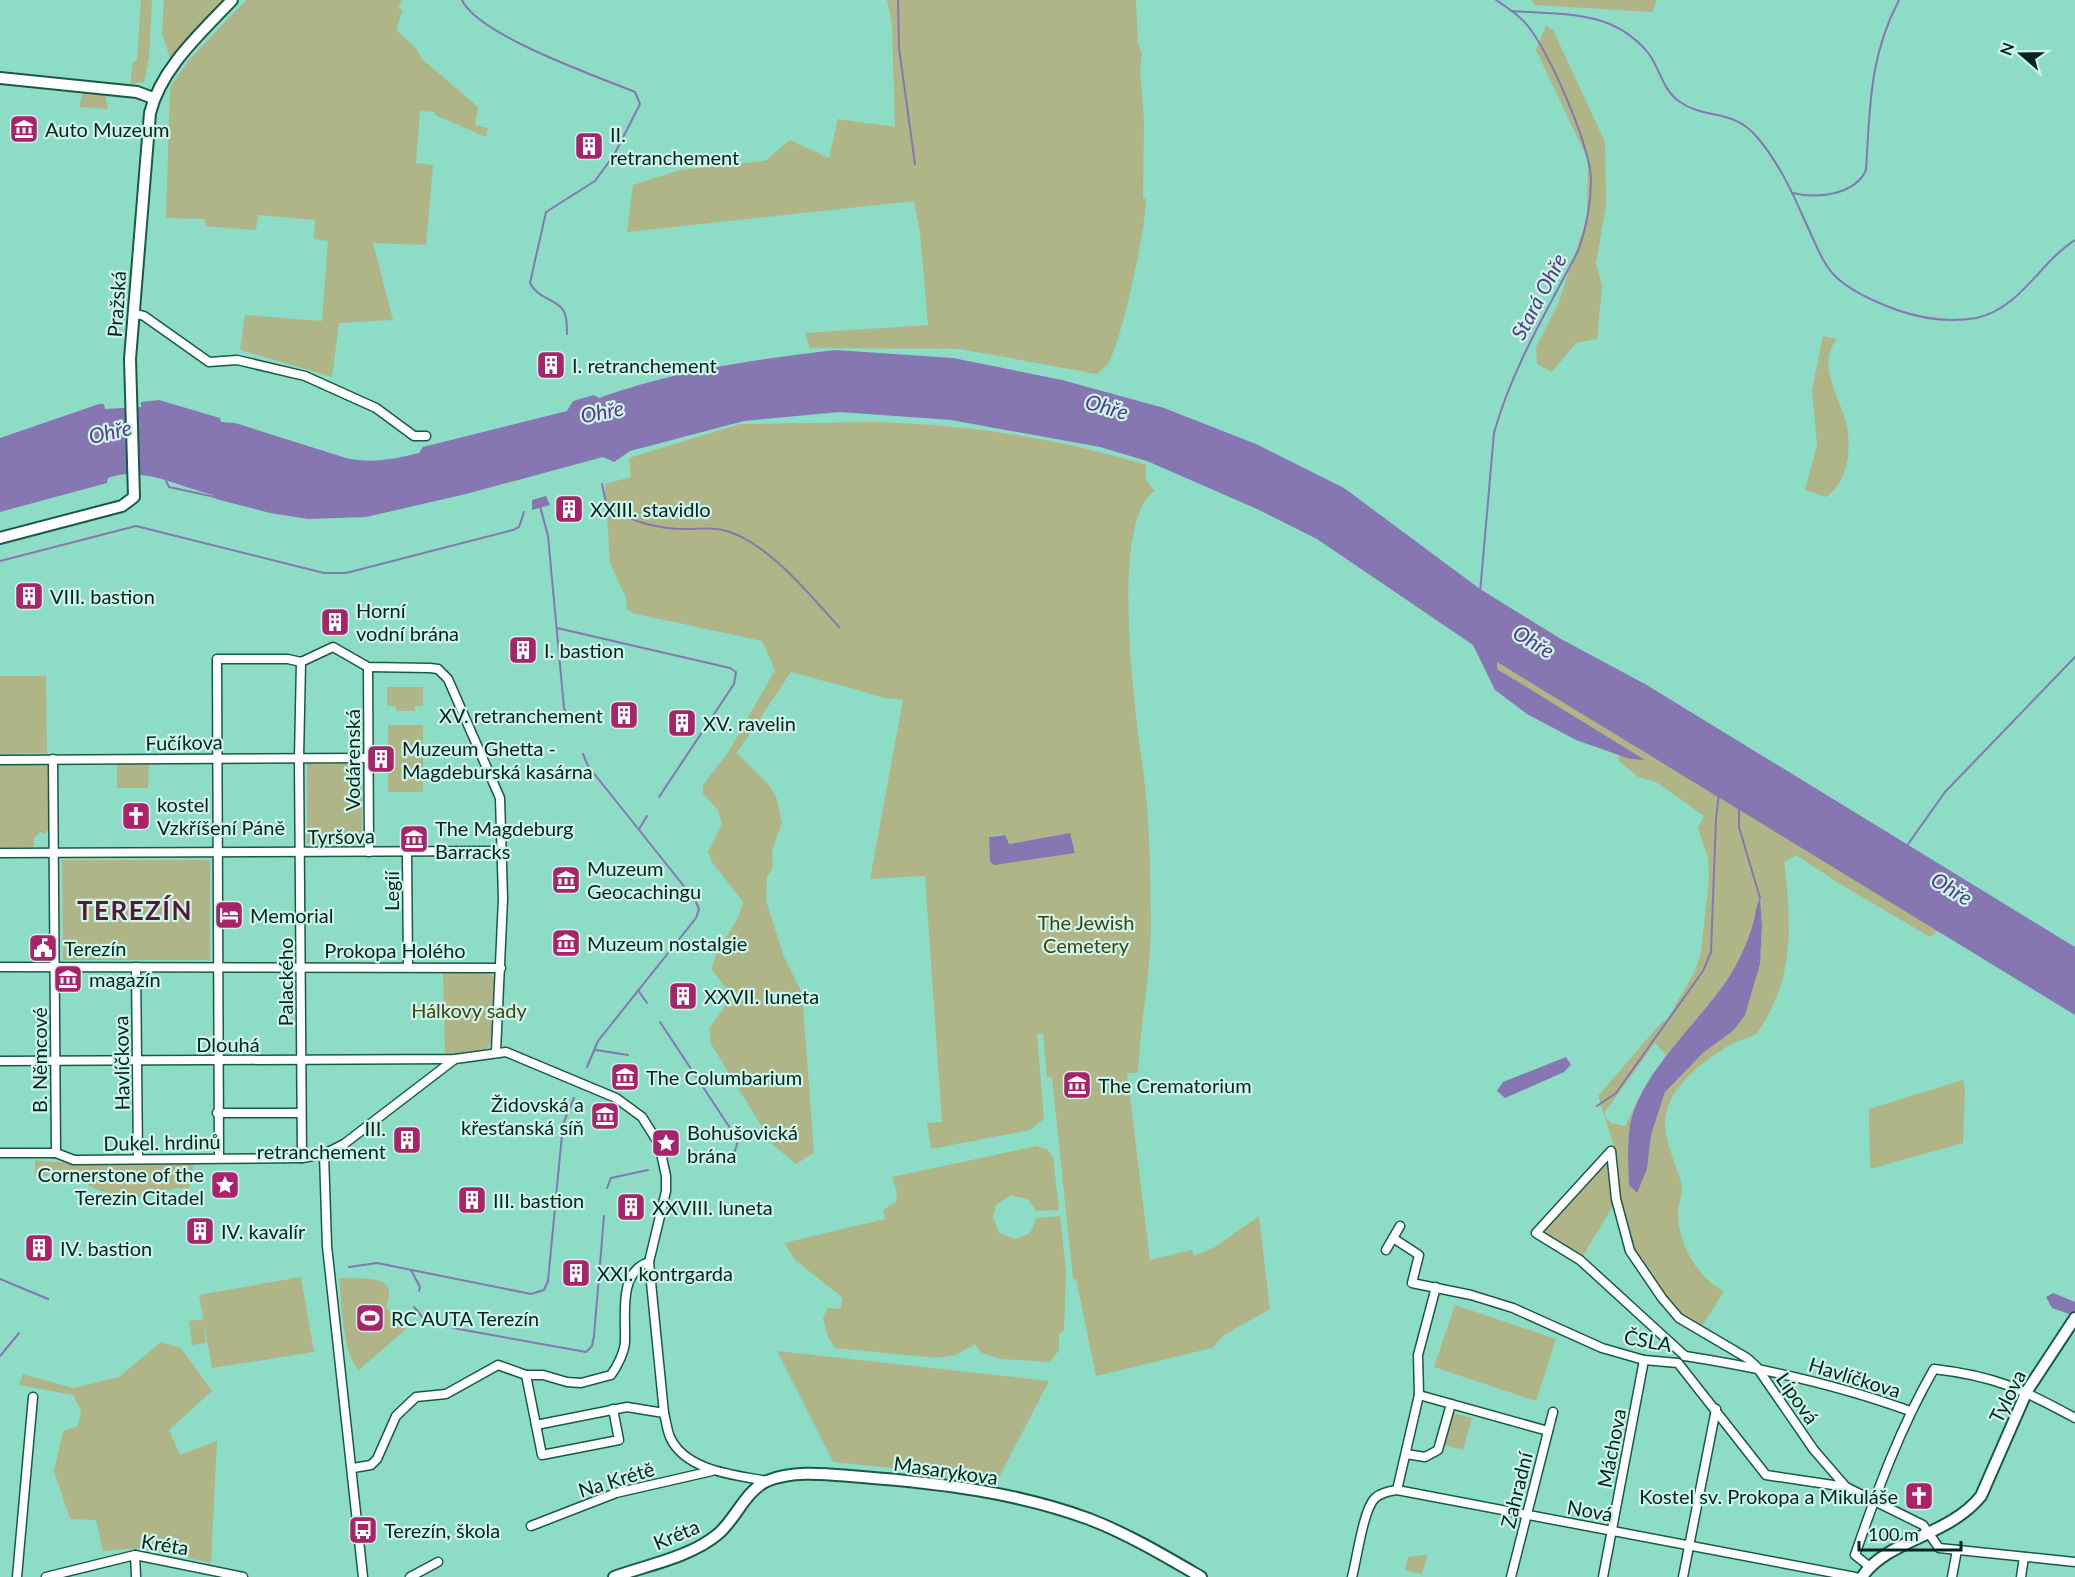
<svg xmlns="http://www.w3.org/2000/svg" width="2075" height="1577" font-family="Lato,sans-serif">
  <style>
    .green { fill: #afb587; fill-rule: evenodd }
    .water { fill: #8677b2 }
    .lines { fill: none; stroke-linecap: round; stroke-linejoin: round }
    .stream { stroke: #8677b2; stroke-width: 2 }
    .minor-casing { stroke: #1a594a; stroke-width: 11 }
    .tertiary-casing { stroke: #1a594a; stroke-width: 14 }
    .secondary-casing { stroke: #1a594a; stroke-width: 14 }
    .minor { stroke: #fff; stroke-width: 8 }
    .tertiary { stroke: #fff; stroke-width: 10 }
    .secondary { stroke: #fff; stroke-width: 10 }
    .labels { text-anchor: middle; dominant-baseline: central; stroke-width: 4.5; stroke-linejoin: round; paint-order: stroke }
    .poi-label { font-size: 20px; fill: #03251e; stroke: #cff4e9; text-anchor: start }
    .street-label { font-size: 20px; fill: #03251e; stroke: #cff4e9 }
    .park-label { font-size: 20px; fill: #3e430f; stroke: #cff4e9 }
    .water-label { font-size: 21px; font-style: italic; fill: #513b85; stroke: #cff4e9 }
    .district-label { font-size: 26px; font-weight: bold; letter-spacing: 1.5px; fill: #571736; stroke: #cff4e9 }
  </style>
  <rect width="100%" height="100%" fill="#8ddcc6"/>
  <g class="green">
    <path d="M141 0H152L149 58 144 82 130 84 133 62 137 60Z"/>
    <path d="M164 0H226L171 60 162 34Z"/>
    <path d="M246 0H402L398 8 403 10 396 30 416 48 422 59 478 107 475 125 488 128 486 137 435 115V112L420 111 416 163 433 165 426 245 373 243 393 320 339 323 332 377 240 350 245 315 322 321 328 241 314 239 315 220 258 215 256 230 205 226V219L166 218 170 87 188 61Z"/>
    <path d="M887 0H1136L1138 44 1142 53 1140 70 1144 121 1143 198 1146 199C1147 223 1121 347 1107 365 1104 368 1100 371 1097 374L960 349 810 348 805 333 928 325 920 232 914 201 627 232 633 185 680 170 765 161 790 140 829 158 838 119 895 127 892 25Z"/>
    <path d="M1531 0H1657L1652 12 1535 5Z"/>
    <path d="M1546 25 1553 30 1605 142 1606 206 1596 263 1602 286 1597 339 1576 343 1552 372 1537 364 1536 347 1558 304 1587 218 1588 160 1536 50Z"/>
    <path d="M87 91 105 94 108 109 79 107 83 93Z"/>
    <path d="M1823 336 1837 339C1816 364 1839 396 1846 422 1852 447 1849 482 1826 497L1805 490 1817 445 1812 390Z"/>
    <path d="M871 422C964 424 1058 438 1146 465V480L1155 491C1108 521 1136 718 1143 769 1150 820 1150 873 1151 923 1151 974 1140 1023 1138 1073H1127L1150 1260 1192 1250 1194 1256 1215 1247 1259 1216 1270 1309 1224 1335 1212 1348 1096 1376 1076 1279H1073L1052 1077H1047L1043 1034H1037L1044 1119 1030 1130 931 1149 927 1123 942 1122 925 876 870 879 903 700 886 698 791 672 737 753 769 785 777 799 782 823 772 850 773 866 767 877 766 901 784 957 802 993 814 1153 796 1164 773 1145 711 1044 709 1029 732 996 712 970C716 943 738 928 743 902L712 862 708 852 722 824 718 810 703 794V785L729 751 775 670 762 641 632 613 626 608 627 600 610 563 605 484 631 477 629 458 740 424ZM1071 833 990 862 989 837 1002 834 1009 844Z"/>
    <path d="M1497 662 1939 930 1930 937 1840 884 1796 855 1784 862C1790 907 1794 963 1773 1005 1769 1014 1763 1025 1757 1033 1752 1038 1743 1039 1736 1042 1714 1053 1688 1072 1674 1094 1653 1128 1675 1155 1682 1186 1683 1194 1678 1204 1678 1213 1678 1243 1697 1278 1724 1291L1701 1328 1681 1316 1633 1249 1619 1197 1618 1159 1598 1096 1661 1023 1668 1018 1695 971 1701 952 1709 879 1708 858 1698 828 1704 816 1656 782 1638 777 1618 760 1619 755 1633 759 1497 669ZM1760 898 1762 926 1760 964 1733 1031 1704 1052 1665 1092 1651 1135 1647 1169 1629 1185C1628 1165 1627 1145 1630 1125 1640 1072 1702 1020 1731 974 1741 957 1749 939 1754 920 1756 912 1756 905 1760 898ZM1655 1043 1666 1055 1641 1094 1625 1126 1611 1123 1605 1117V1112Z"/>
    <path d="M0 676H46L47 753 0 754Z"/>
    <path d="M387 687H423V706H415V711H396V706H387Z"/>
    <rect x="388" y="725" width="35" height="67"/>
    <path d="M117 763H149L148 788H117Z"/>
    <rect x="307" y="764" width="55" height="79"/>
    <path d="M0 765H48V830L44 834 40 832 34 838V847H0Z"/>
    <path d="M62 860H210V960H63Z"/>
    <path d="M443 972H488L496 979 492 1041 486 1049 445 1055Z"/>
    <path d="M1963 1080 1965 1090 1963 1143 1870 1169 1869 1109Z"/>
    <path d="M1037 1146 1048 1150 1053 1157 1059 1210 1036 1211 1028 1199 1011 1195 996 1205 993 1217 999 1233 1015 1239 1030 1233 1037 1218 1060 1216 1066 1269 1064 1330 1059 1334V1350L1050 1362 1001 1359 981 1353 975 1344 956 1355 936 1358 835 1348 828 1337 823 1318 828 1308 840 1309 843 1298 795 1260 784 1243 885 1219 883 1210 896 1202 897 1193 892 1177Z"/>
    <path d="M35 1160 48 1162H194L189 1189 177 1188 131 1200 95 1189 74 1175 35 1176Z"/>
    <path d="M1606 1163 1611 1169 1613 1206 1581 1259 1541 1234 1582 1185Z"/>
    <path d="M301 1277 314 1352 212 1368 204 1323 206 1343 192 1345 189 1321 203 1319 199 1295Z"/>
    <path d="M339 1278C364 1280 400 1272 386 1307L406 1329 359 1370C342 1355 342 1302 339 1278Z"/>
    <path d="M1455 1305 1556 1339 1536 1401 1434 1367Z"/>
    <path d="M161 1342 181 1348 212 1391 169 1430 180 1455 217 1441 211 1563 142 1548 103 1551 96 1520 70 1519 54 1471 63 1431 78 1426 81 1410 73 1395 19 1385 23 1374 73 1388 119 1377Z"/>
    <path d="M777 1351 1049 1381 998 1479 833 1462Z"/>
    <path d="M1452 1413 1472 1418 1463 1450 1444 1445Z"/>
    <path d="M1428 1554 1422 1574 1405 1570 1408 1557Z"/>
  </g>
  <g class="water">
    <path d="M835 350 953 358 1062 380 1164 408 1256 444 1344 488 1480 589 1561 639 1645 684 2075 947V1015L1497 662V669L1645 760 1630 759 1576 740 1527 714 1495 690 1473 645 1317 539 1257 509 1147 461 1100 447 951 420 839 412 744 421 630 451 614 462 603 457 466 494 366 517 308 519 270 513 216 499 213 495C180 487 141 465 108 478L107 483 0 512V438L99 404H104L105 409 141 407V402L159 400 220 418 221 422 235 423 346 458C372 464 393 459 419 453L423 447 567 411 573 401 594 395 599 398C676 370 754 360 835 350Z"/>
    <path d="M546 496 550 505 532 510V500Z"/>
    <path d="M1070 833 1075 853 995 865 990 862 989 837 1005 835 1009 844Z"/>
    <path d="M1760 898 1762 926 1760 964 1745 1015 1733 1031 1704 1052 1665 1092 1651 1135 1647 1169 1637 1193 1629 1185C1628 1165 1627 1145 1630 1125 1640 1072 1702 1020 1731 974 1741 957 1749 939 1754 920 1756 912 1756 905 1760 898Z"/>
    <path d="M1566 1057 1571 1065 1564 1072 1505 1098 1497 1091 1503 1082Z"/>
    <path d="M2053 1293 2075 1302V1316L2052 1308 2046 1297Z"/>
  </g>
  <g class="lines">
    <g class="stream">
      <path d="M462 0C478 35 596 76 635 92L640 104 614 155 595 181 546 212 530 283C538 300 560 299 565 314 567 320 567 328 567 334"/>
      <path d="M898 0 899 48 915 164"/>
      <path d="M1512 11C1564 15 1613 9 1649 54 1660 69 1663 91 1680 102 1706 120 1732 108 1757 137 1778 162 1791 189 1804 219 1814 239 1821 263 1837 278 1854 293 1875 302 1897 310 1923 319 1948 323 1976 318 2020 309 2040 262 2075 240"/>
      <path d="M1793 193C1817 199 1855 195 1866 170 1870 108 1869 57 1899 0"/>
      <path d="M166 481 169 487 215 497"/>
      <path d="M602 484 607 507C632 522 657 529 686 529 698 529 712 527 723 530 766 540 810 595 839 627"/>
      <path d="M540 506 548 536 564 708 570 722"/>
      <path d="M0 561 136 526 324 573H346L513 530 519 527 524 512"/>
      <path d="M1480 593 1494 433C1512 368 1548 309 1579 249 1586 228 1591 202 1591 180 1590 145 1552 60 1531 30 1523 18 1508 8 1496 0"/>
      <path d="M557 628 730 668 736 672 734 684 659 797"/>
      <path d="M583 754 588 766 695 900 699 909 696 918 598 1041 587 1067"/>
      <path d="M1739 807V827L1760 898"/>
      <path d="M639 829 647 816"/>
      <path d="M1906 847 1945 792 2075 657"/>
      <path d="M638 990 647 1003"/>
      <path d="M660 1022 738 1140 735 1151 718 1156"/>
      <path d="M596 1050 628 1055"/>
      <path d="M1597 1106 1616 1093 1703 971 1711 952 1716 818 1719 794"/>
      <path d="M607 1188 611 1178 648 1170"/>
      <path d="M349 1267 377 1263 531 1294 544 1290 548 1281 563 1124 574 1098"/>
      <path d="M411 1270 420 1287 419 1291"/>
      <path d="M0 1279 48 1299"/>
      <path d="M414 1307 427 1323"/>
      <path d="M453 1328 586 1352 592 1346 594 1336 604 1216"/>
      <path d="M0 1356 19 1333"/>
    </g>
    <g class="minor-casing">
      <g id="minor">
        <path d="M133 313 144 316 209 362 237 360 305 376 376 408 414 436H426"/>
        <path d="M301 662 299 758 302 1158"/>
        <path d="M368 667 369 852"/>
        <path d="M53 759 56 1153"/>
        <path d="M0 760 368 758"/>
        <path d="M407 852 408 966"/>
        <path d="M0 853 501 851"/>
        <path d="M0 967 501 968"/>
        <path d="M136 967 138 1158"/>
        <path d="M0 1061 455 1059 506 1052 616 1098 642 1117 659 1144 666 1176V1191L649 1262 664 1413C666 1421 667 1430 670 1437 685 1471 735 1475 767 1481"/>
        <path d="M217 1113H301"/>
        <path d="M0 1153H56L74 1160 302 1158 324 1154 344 1144 455 1059"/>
        <path d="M324 1154 327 1246 363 1577"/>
        <path d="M219 1158 217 659H288L301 662 333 647 368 667 430 668 438 669 448 679 500 798 503 899 496 1051"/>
        <path d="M1393 1238 1419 1255 1412 1283 1471 1295 1513 1308 1602 1348 1644 1360 1678 1363 1766 1475 1846 1487"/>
        <path d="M1386 1250 1400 1226"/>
        <path d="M1436 1287 1418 1355 1419 1395 1548 1431"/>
        <path d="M1685 1356 1580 1260 1536 1233 1611 1151 1616 1199 1630 1251 1662 1298 1679 1318 1747 1358 1756 1366 1814 1450 1846 1487 1923 1525 1939 1548 2075 1562"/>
        <path d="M1685 1356C1762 1368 1836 1384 1910 1411"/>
        <path d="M526 1375 542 1455 619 1440 613 1409"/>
        <path d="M536 1425 627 1407 664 1413"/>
        <path d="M1406 1454 1425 1457 1438 1450 1451 1404"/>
        <path d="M353 1468 371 1465 377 1459 396 1416 416 1397 446 1394 498 1365 526 1375H543L567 1382 581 1383 611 1375C617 1367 625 1351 625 1341 626 1315 618 1272 649 1262"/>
        <path d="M1397 1490 1419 1395"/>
        <path d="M531 1526 616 1493 712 1471"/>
        <path d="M135 1555 136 1577"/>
        <path d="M1870 1567 1855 1555C1877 1491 1900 1428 1934 1369 1995 1376 2022 1389 2075 1418"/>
        <path d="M17 1577 33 1397"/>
        <path d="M46 1577 135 1555 243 1577"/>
        <path d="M410 1577 438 1562"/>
        <path d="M1352 1577C1357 1559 1363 1510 1375 1498 1381 1493 1389 1491 1397 1490L1855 1577"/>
        <path d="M1511 1577 1553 1412"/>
        <path d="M1603 1577 1644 1360"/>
        <path d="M1683 1577 1716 1409"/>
        <path d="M1952 1577 1957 1550"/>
        <path d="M2021 1577 2024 1557"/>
      </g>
    </g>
    <g class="tertiary-casing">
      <g id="tertiary">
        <path d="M0 78 137 92 153 98"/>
        <path d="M614 1577C647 1565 691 1557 718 1534 736 1519 745 1491 767 1481 795 1469 833 1475 862 1477 938 1483 1016 1492 1089 1519 1128 1534 1165 1556 1201 1577"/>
        <path d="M1862 1577C1886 1540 1949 1536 1981 1496L2027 1391 2075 1318"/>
      </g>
    </g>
    <g class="secondary-casing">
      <path id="secondary" d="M0 538 122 506 134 497 130 359 150 113C161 68 201 33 232 0"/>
    </g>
    <use href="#minor" class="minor"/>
    <use href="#tertiary" class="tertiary"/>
    <use href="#secondary" class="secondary"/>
  </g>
  <defs>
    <g id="museum-square" transform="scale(1.5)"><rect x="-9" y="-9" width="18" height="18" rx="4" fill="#aa2269" stroke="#cff4e9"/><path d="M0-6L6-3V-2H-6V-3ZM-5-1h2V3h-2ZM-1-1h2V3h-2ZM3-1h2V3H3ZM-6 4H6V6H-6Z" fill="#fff"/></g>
    <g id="building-square" transform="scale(1.5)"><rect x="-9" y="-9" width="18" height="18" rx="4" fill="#aa2269" stroke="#cff4e9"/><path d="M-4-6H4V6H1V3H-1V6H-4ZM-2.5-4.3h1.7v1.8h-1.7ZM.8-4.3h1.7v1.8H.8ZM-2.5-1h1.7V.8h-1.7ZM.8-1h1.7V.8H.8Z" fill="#fff"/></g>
    <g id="church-square" transform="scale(1.5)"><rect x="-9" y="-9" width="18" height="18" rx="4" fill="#aa2269" stroke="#cff4e9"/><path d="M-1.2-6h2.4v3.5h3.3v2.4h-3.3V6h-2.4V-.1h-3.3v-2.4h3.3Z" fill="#fff"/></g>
    <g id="hotel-square" transform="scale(1.5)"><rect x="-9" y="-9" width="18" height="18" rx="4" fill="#aa2269" stroke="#cff4e9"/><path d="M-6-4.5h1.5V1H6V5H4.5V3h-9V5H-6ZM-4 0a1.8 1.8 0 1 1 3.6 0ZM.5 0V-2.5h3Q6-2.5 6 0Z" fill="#fff"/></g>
    <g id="civic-square" transform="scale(1.5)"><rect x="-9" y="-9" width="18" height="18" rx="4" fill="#aa2269" stroke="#cff4e9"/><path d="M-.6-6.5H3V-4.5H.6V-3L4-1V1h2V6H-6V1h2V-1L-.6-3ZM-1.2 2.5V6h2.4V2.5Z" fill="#fff"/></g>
    <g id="sight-square" transform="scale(1.5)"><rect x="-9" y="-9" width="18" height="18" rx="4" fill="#aa2269" stroke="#cff4e9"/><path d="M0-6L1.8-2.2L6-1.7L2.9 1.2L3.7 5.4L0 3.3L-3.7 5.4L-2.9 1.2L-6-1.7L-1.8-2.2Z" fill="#fff"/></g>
    <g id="stadium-square" transform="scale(1.5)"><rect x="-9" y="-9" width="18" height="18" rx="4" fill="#aa2269" stroke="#cff4e9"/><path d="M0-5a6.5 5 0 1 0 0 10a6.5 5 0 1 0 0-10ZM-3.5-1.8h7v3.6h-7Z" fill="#fff"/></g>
    <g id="bus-square" transform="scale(1.5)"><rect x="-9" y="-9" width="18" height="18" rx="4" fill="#aa2269" stroke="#cff4e9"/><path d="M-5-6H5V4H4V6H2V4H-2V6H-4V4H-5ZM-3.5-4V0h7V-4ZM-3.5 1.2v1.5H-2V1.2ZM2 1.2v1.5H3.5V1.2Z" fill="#fff"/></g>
  </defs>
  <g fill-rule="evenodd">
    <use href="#museum-square" x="24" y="129"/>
    <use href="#building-square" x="589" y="146"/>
    <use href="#building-square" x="551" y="365"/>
    <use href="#building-square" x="569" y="509"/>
    <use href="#building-square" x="29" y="596"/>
    <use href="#building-square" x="335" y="622"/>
    <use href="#building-square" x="523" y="650"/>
    <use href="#building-square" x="624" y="715"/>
    <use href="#building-square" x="682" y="723"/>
    <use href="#building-square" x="381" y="759"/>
    <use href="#church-square" x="136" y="816"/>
    <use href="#museum-square" x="414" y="839"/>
    <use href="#museum-square" x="566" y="880"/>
    <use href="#hotel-square" x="229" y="915"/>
    <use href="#museum-square" x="566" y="943"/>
    <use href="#civic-square" x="43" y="948"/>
    <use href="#museum-square" x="68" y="979"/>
    <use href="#building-square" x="683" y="996"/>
    <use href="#museum-square" x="625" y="1077"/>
    <use href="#museum-square" x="1077" y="1085"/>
    <use href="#museum-square" x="605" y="1116"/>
    <use href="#building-square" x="407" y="1140"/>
    <use href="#sight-square" x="666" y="1143"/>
    <use href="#sight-square" x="225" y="1185"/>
    <use href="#building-square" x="472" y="1200"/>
    <use href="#building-square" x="631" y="1207"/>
    <use href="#building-square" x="200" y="1231"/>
    <use href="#building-square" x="39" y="1248"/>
    <use href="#building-square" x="576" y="1273"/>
    <use href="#stadium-square" x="370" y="1318"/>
    <use href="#church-square" x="1919" y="1496"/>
    <use href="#bus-square" x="363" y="1530"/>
  </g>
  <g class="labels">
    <g class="poi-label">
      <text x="45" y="129">Auto Muzeum</text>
      <text x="610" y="134">II.<tspan x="610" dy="23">retranchement</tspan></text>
      <text x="572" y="365">I. retranchement</text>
      <text x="590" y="509">XXIII. stavidlo</text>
      <text x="50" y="596">VIII. bastion</text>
      <text x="356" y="610">Horní<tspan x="356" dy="23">vodní brána</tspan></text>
      <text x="544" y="650">I. bastion</text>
      <text x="603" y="715" text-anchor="end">XV. retranchement</text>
      <text x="703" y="723">XV. ravelin</text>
      <text x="402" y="748">Muzeum Ghetta -<tspan x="402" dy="23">Magdeburská kasárna</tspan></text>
      <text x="157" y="804">kostel<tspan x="157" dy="23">Vzkříšení Páně</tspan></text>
      <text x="435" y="828">The Magdeburg<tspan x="435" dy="23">Barracks</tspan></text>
      <text x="587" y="868">Muzeum<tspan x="587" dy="23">Geocachingu</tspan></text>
      <text x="250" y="915">Memorial</text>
      <text x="587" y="943">Muzeum nostalgie</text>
      <text x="64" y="948">Terezín</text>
      <text x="89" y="979">magazín</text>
      <text x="704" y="996">XXVII. luneta</text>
      <text x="646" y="1077">The Columbarium</text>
      <text x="1098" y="1085">The Crematorium</text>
      <text x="584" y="1104" text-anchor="end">Židovská a<tspan x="584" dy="23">křesťanská síň</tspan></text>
      <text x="386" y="1128" text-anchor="end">III.<tspan x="386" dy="23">retranchement</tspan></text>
      <text x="687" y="1132">Bohušovická<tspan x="687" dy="23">brána</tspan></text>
      <text x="204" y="1174" text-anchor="end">Cornerstone of the<tspan x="204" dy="23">Terezin Citadel</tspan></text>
      <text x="493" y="1200">III. bastion</text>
      <text x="652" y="1207">XXVIII. luneta</text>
      <text x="221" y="1231">IV. kavalír</text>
      <text x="60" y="1248">IV. bastion</text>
      <text x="597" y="1273">XXI. kontrgarda</text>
      <text x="391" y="1318">RC AUTA Terezín</text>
      <text x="1898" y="1496" text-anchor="end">Kostel sv. Prokopa a Mikuláše</text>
      <text x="384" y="1530">Terezín, škola</text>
    </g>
    <g class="street-label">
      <text transform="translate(116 304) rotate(-86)">Pražská</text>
      <text transform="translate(184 742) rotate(-1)">Fučíkova</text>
      <text transform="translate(352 760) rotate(-90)">Vodárenská</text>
      <text transform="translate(341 836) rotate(-1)">Tyršova</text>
      <text transform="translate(391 891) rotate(-90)">Legií</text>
      <text x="395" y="950">Prokopa Holého</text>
      <text transform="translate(285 982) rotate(-90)">Palackého</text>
      <text x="228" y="1044">Dlouhá</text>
      <text transform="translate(39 1060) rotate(-90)">B. Němcové</text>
      <text transform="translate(121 1063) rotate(-91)">Havlíčkova</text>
      <text transform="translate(162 1142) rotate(-1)">Dukel. hrdinů</text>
      <text transform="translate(1648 1340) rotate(10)">ČSLA</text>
      <text transform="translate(1855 1377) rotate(17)">Havlíčkova</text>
      <text transform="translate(2007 1396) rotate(-63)">Tylova</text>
      <text transform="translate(1798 1398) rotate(55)">Lípová</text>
      <text transform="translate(1611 1448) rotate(-79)">Máchova</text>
      <text transform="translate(946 1470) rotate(8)">Masarykova</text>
      <text transform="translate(616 1479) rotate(-17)">Na Krétě</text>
      <text transform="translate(1516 1490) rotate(-76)">Zahradní</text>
      <text transform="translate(1590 1510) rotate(10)">Nová</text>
      <text transform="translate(676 1534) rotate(-23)">Kréta</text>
      <text transform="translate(165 1544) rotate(9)">Kréta</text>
    </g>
    <g class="park-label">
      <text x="1086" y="922">The Jewish<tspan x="1086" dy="23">Cemetery</tspan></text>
      <text x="469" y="1010">Hálkovy sady</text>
    </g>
    <g class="water-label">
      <text transform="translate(1538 296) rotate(-62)">Stará Ohře</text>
      <text transform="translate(1107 406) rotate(16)">Ohře</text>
      <text transform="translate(602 411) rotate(-11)">Ohře</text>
      <text transform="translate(110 431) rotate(-13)">Ohře</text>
      <text transform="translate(1534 641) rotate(31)">Ohře</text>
      <text transform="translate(1952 888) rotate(31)">Ohře</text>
    </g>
    <g class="district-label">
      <text x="135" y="910">TEREZÍN</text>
    </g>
  </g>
  <g transform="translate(2021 54) rotate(290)" stroke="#cff4e9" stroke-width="4.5" paint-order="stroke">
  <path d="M0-4.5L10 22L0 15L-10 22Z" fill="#03251e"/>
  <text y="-9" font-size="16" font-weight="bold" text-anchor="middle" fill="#03251e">N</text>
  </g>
  <path d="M1859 1541v9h102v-9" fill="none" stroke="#03251e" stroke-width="3"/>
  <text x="1868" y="1541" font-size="18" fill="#03251e" stroke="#cff4e9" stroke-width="4.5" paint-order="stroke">100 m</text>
</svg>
